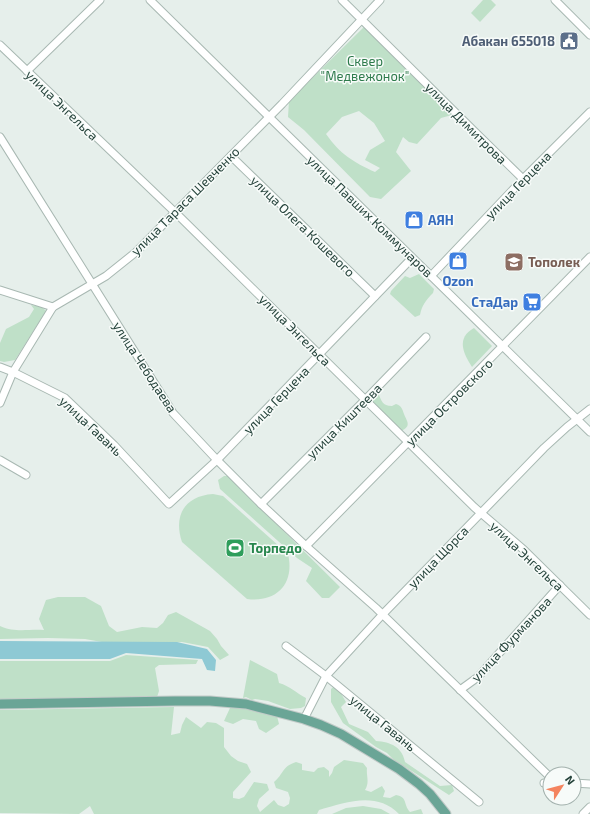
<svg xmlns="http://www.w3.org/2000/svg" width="590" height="814" font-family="'Exo 2',sans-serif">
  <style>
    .green { fill: #bfe0c8; fill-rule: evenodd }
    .water { fill: #8ec9d4 }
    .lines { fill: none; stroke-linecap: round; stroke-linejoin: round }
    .minor-casing { stroke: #a8b8b2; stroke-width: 9 }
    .major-casing { stroke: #c2cac8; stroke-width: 11 }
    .minor { stroke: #fff; stroke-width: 7 }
    .major { stroke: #6aa596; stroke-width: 9 }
    .labels { text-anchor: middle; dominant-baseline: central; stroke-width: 3; stroke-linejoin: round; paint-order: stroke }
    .service-label { font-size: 13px; font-weight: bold; fill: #4e5e75; stroke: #f7fbf9; text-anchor: end }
    .park-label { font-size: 13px; fill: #2d7a4b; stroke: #f7fbf9 }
    .street-label { font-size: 13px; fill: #24423a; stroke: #f7fbf9 }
    .shop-label { font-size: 13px; font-weight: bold; fill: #366cbe; stroke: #f7fbf9; text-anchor: start }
    .education-label { font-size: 13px; font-weight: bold; fill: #785e54; stroke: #f7fbf9; text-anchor: start }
    .leisure-label { font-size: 13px; font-weight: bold; fill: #27864d; stroke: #f7fbf9; text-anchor: start }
  </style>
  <rect width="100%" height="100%" fill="#e6efeb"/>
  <g class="green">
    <path d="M483 0H491L496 5 480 22 471 13Z"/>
    <path d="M364 27 448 109 452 115 441 118 417 144 409 142 403 137 396 152 411 171 381 199 370 197 304 130 288 117 289 101ZM359 111 374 123 385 141 370 150 365 160 380 168 375 172C353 162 340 154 326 134L342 117Z"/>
    <path d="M419 274 434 289 433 293C426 300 422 305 420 315L415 317 390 294 391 291 405 276 410 278Z"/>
    <path d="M31 305 42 307 46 311 15 360 4 362 0 361V343L6 329 29 317 34 309Z"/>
    <path d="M474 328 492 346 472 367C463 353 456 338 474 328Z"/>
    <path d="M378 393C382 401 382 406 392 406L396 404C402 406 402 409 404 414 407 422 412 426 401 431L370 399 372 394Z"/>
    <path d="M224 476H228L340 587 329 598H322L306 581 312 568 297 558 220 489 218 480Z"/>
    <path d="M213 494 223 496 288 554C295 583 277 603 247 599L182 542C173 515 185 496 213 494Z"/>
    <path d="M58 597H85L101 606 109 626 117 632 142 627 157 628 163 623 168 615 176 612 210 631 217 639 221 646 229 655 220 660 208 647 182 642 164 643 113 644 85 639 48 638 0 639V626C16 633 27 629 44 630L39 619 46 600Z"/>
    <path d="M126 655 198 660 196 664 159 665 155 668 159 691 157 697 0 700V661H110Z"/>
    <path d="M250 660 277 674 279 683C290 686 296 693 306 698L305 706 301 708 290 709 268 701 255 699 252 700 246 697 243 698Z"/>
    <path d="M336 685 346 702 341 707 349 724 368 732 376 741C391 742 402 747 405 762L440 786 452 785 454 791 449 795 407 768 396 762 387 753 376 747 343 723 331 702V689Z"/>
    <path d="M174 707 171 735 180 733 182 725 186 717 201 728 207 722 216 723 224 728V747L231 756 238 761 247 764 251 772 233 792V798L239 799 244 797 254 782 267 784 269 790 259 799 257 806 260 812 274 800 278 805 284 807 289 804 290 798 288 792 276 788 274 782C284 774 281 767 296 762L302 764V770L314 772 318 768 324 767 329 771V777L332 773 334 767 344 760 363 763 367 768C366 776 370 782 365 790L371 792 382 786 385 791 383 797 390 798 396 795C408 797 403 804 410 812L421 809 423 814H399C377 791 346 802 319 810L317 814H94L90 806 79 814 0 813V710Z"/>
    <path d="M230 708H246L277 716 279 724 266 733 259 729 256 721 243 719 233 724 224 721Z"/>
    <path d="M363 806 381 809 390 814H332L346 808Z"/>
  </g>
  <path class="water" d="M0 641 177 642 207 649 216 660 215 671 207 670 202 659 126 653 110 659H0Z"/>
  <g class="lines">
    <g class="minor-casing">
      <g id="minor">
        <path d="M150 0 590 432"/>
        <path d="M342 0 474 131 523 179"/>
        <path d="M555 0 590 35"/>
        <path d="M0 45 181 218 474 507 524 550 590 615"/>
        <path d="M27 71 100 0"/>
        <path d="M0 137 173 413 217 460 261 504 306 546 376 608 550 777"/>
        <path d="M231 156 375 296"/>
        <path d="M431 276 523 179 590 112"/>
        <path d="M0 290 53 307"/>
        <path d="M0 367 13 372 65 398 114 445 169 504 217 460 412 258"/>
        <path d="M0 403 13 372 53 307 106 276 136 252 282 104 380 0"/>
        <path d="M0 460 26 475"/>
        <path d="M261 504 365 400 426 337"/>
        <path d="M306 546 590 257"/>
        <path d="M286 646 326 676 479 802"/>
        <path d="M460 690 478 677 560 585"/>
        <path d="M304 719 326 676 382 615 544 448 567 427 590 409"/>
        <path d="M544 783H550"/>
        <path d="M574 783 590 784"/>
        <path d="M583 814 590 807"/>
      </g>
    </g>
    <g class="major-casing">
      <path id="major" d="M0 704 175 701H210L246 704 304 719 321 725 341 734 399 769 419 784 430 794 446 814"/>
    </g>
    <use href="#minor" class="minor"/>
    <use href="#major" class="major"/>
  </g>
  <defs>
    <g id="civic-square" transform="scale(1)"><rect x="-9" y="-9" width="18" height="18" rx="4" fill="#5c6f8a" stroke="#f7fbf9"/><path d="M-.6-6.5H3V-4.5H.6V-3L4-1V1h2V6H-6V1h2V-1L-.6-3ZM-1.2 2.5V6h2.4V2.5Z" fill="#fff"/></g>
    <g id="shop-square" transform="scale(1)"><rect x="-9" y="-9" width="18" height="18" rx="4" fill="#3f7fe0" stroke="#f7fbf9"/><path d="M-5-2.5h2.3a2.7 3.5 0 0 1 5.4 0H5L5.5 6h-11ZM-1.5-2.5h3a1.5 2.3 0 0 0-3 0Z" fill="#fff"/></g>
    <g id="school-square" transform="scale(1)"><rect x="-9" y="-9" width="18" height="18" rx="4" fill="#8d6e63" stroke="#f7fbf9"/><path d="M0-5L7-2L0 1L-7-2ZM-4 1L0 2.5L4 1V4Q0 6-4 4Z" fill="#fff"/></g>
    <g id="supermarket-square" transform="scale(1)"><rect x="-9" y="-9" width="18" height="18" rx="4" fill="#3f7fe0" stroke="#f7fbf9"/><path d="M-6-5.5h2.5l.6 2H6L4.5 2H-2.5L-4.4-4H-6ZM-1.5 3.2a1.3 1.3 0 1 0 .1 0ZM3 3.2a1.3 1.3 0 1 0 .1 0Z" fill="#fff"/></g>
    <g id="stadium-square" transform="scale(1)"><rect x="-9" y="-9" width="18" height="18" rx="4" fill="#2e9e5b" stroke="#f7fbf9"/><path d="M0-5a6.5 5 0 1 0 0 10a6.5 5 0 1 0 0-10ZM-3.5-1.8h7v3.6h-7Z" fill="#fff"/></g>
  </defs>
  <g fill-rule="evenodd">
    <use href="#civic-square" x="569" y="41"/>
    <use href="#shop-square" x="414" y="220"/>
    <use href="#shop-square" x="458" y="261"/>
    <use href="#school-square" x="514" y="262"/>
    <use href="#supermarket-square" x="532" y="302"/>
    <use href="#stadium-square" x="235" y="548"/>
  </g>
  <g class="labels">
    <g class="service-label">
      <text x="555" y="41">Абакан 655018</text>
    </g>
    <g class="park-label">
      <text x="365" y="61">Сквер<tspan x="365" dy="15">"Медвежонок"</tspan></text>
    </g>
    <g class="street-label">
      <text transform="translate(62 105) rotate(44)">улица Энгельса</text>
      <text transform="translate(466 123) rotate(45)">улица Димитрова</text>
      <text transform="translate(518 185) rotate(-46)">улица Герцена</text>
      <text transform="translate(185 201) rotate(-45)">улица Тараса Шевченко</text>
      <text transform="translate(370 216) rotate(44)">улица Павших Коммунаров</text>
      <text transform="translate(303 226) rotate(44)">улица Олега Кошевого</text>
      <text transform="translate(295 330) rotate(45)">улица Энгельса</text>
      <text transform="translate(145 367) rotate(57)">улица Чебодаева</text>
      <text transform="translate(276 400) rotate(-46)">улица Герцена</text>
      <text transform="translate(449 402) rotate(-45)">улица Островского</text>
      <text transform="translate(344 421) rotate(-45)">улица Киштеева</text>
      <text transform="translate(91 426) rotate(43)">улица Гавань</text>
      <text transform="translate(527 556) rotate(43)">улица Энгельса</text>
      <text transform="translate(438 557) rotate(-46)">улица Щорса</text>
      <text transform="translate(511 639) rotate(-47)">улица Фурманова</text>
      <text transform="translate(383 723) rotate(39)">улица Гавань</text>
    </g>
    <g class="shop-label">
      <text x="428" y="220">АЯН</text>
      <text x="458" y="281" text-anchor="middle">Ozon</text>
      <text x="518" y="302" text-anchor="end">СтаДар</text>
    </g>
    <g class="education-label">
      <text x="528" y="262">Тополек</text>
    </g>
    <g class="leisure-label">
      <text x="249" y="548">Торпедо</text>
    </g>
  </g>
  <g transform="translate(562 786) rotate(54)"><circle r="19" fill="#f7fbf9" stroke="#a3b1ad"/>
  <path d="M0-3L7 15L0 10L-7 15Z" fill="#f4845f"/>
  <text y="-6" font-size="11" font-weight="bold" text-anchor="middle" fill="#24423a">N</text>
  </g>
</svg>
